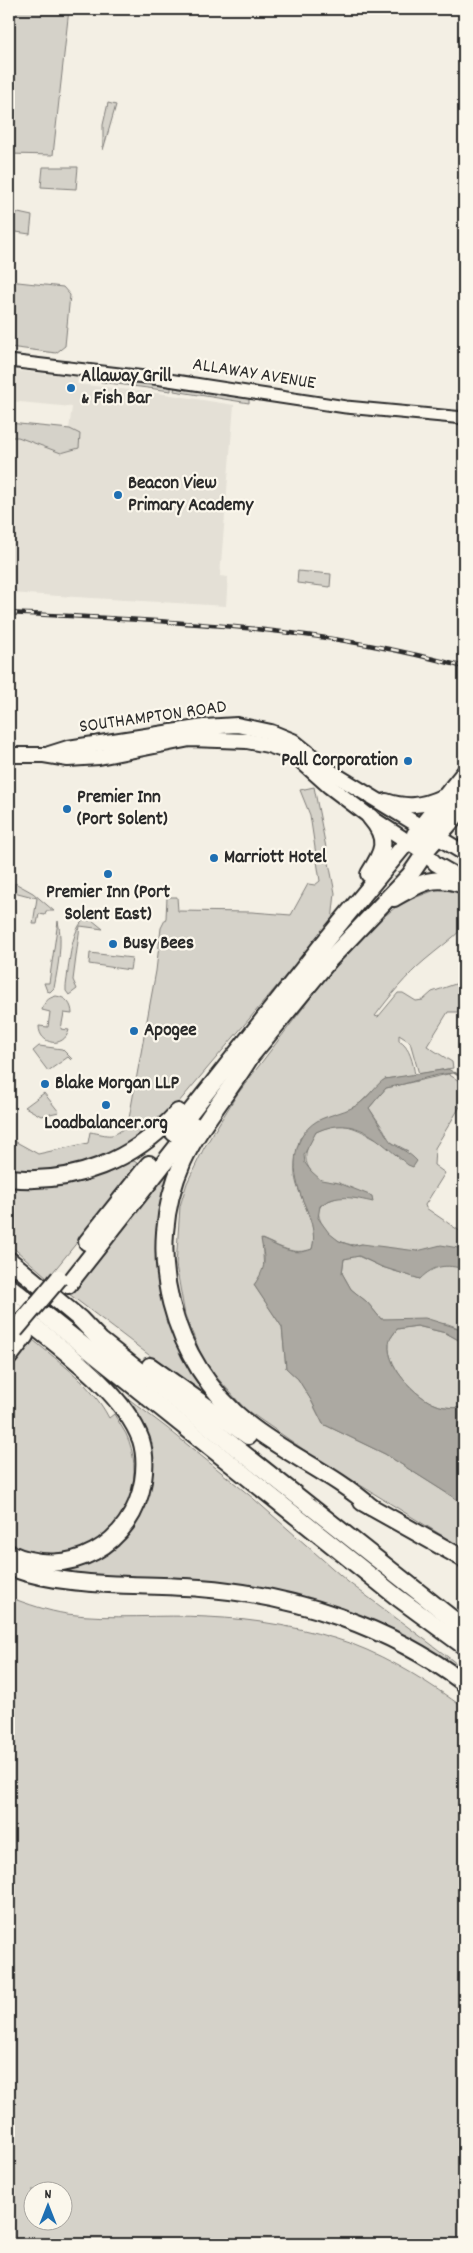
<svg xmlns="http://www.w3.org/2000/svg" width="473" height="2253" font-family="Dekko,sans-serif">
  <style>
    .built { fill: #e4e0d6 }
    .green { fill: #d5d2c9; stroke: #807e7a; fill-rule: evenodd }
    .water { fill: #aca9a2; stroke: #787772 }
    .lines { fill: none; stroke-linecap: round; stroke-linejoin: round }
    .stream { stroke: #787772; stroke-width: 2.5 }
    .minor-casing { stroke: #2b2b2b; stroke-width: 15 }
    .major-casing { stroke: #2b2b2b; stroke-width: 18 }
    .highway-casing { stroke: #2b2b2b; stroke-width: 20 }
    .minor { stroke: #fbf7ec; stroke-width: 11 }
    .major { stroke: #fbf7ec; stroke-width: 14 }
    .highway { stroke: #fbf7ec; stroke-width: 16 }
    .rail-casing { stroke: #2b2b2b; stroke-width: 4.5 }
    .rail { stroke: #fbf7ec; stroke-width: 2.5; stroke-dasharray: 8; stroke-linecap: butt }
    .highway-bridge-casing { stroke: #2b2b2b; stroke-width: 20; stroke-linecap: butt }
    .highway-bridge { stroke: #fbf7ec; stroke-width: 16 }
    .poi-dot { fill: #1f6fb2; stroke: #fbf7ec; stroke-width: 2 }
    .labels { text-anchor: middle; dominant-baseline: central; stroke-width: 4.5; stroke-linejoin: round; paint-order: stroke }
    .street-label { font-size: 19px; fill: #2b2b2b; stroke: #fbf7ec }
    .poi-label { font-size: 19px; font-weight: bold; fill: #2b2b2b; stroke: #fbf7ec; text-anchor: start }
  </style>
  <rect width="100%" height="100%" fill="#f3efe4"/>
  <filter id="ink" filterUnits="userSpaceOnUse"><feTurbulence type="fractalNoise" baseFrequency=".02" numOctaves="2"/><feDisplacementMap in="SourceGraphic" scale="10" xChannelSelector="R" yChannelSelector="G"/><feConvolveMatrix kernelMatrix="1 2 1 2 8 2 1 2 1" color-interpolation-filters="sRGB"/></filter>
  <g filter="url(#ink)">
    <path class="built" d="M9 370 78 377 77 384 165 394 234 405 220 576 228 577 226 606 9 593V423L69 429 72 407 9 401Z"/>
    <g class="green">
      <path d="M9 9H69L53 155 9 154Z"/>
      <path d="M108 103 116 105 103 150V125Z"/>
      <path d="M43 167H78L76 189 41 187Z"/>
      <path d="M9 211 32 216 30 234 9 231Z"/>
      <path d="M9 281 63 287 70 295 65 346 56 353 9 347Z"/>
      <path d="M106 377 171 385V391L101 382Z"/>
      <path d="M175 386 249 398V403L174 391Z"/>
      <path d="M9 423 70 429 80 434 79 448 61 453 18 437H9Z"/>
      <path d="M298 571 331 574 330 587 297 583Z"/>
      <path d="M314 787 335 893 332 921 178 1103 140 1137 99 1159 58 1170H9V1138L38 1154 88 1143 90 1132C110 1135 112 1140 128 1124L156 971 161 928 166 918 167 897H177L178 911 252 912 291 915 308 884 315 885 320 881 310 815 300 790Z"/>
      <path d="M15 883 33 893 54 911H46L45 915 39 914 37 924H33L37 898 14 892Z"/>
      <path d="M438 889 455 890 464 894V927C452 939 438 949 425 960 406 976 390 996 375 1016L378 1017 398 993H403L416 1001 423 1000 432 992 464 981V1012H448L427 1046 452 1062 453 1068 419 1074 410 1042 399 1035V1041C410 1047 413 1063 415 1075L385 1079 359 1104 300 1138C296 1153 292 1170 297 1185 303 1204 319 1228 312 1249 293 1256 279 1246 262 1239L264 1271 254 1285 282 1327 286 1368 298 1379 311 1400 323 1424 385 1454 464 1504V1549L313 1456 245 1409 205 1364 185 1315 176 1265 180 1206 187 1183 204 1148 236 1096 325 979 367 930 401 903Z"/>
      <path d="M83 920H92L103 929 80 926 73 980 77 989 69 995 66 991V986C69 967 70 935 83 920Z"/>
      <path d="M58 921C63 943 58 966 54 988L50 992 47 991 44 983H49Z"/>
      <path d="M90 953 132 958 130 970 89 964Z"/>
      <path d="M56 996C66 997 72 1004 72 1014L64 1013 61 1029 69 1030C64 1049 39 1045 39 1026L48 1027 50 1012 42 1010C44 1002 48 998 56 996Z"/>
      <path d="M39 1046 62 1049 72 1059 71 1060 68 1057 48 1071 33 1051Z"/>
      <path d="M448 1074 464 1084V1100L435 1148 434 1165 445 1173 425 1205 426 1208 464 1234V1330L448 1324 381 1319 367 1302 351 1289 342 1273 344 1259 358 1256 382 1267 420 1279 362 1244C342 1249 319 1231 318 1210L323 1203 336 1198C315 1173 292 1166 316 1132 342 1120 351 1126 375 1138 385 1143 397 1147 408 1151L389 1141 384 1130 369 1108 386 1088Z"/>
      <path d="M44 1093 59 1112 41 1116 25 1107Z"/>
      <path d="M133 1161 141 1164 48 1278 9 1244V1183L87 1178Z"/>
      <path d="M171 1169 174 1171 160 1282 225 1413 69 1294Z"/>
      <path d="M417 1326 446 1333 464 1343V1407C456 1408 444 1408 437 1405 416 1398 382 1363 390 1339 392 1336 395 1332 397 1329Z"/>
      <path d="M33 1340C61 1363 92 1385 109 1418L114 1414C118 1421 122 1427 126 1434 144 1472 131 1519 96 1542 86 1548 73 1556 61 1556 42 1557 26 1552 9 1546V1369Z"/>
      <path d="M105 1381 167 1428 254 1499 348 1582 452 1660 464 1670V1676L335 1609 57 1575 80 1567 110 1551 138 1521 149 1488 151 1455Z"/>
      <path d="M9 1597C27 1604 48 1611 67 1614 111 1620 162 1614 207 1617 256 1619 307 1628 352 1644 392 1659 431 1684 464 1708V2244H9ZM32 2190H62V2220H32Z"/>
    </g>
    <path class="water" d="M448 1069 455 1073C431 1074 409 1084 386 1088L369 1108C371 1111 389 1140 391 1142 400 1149 409 1152 417 1161L413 1167 408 1165C378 1141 357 1113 316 1132L304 1155 305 1163 311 1171 321 1180 339 1183 372 1196 373 1202C355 1198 336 1193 320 1206L318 1218 329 1233 339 1241 353 1246 362 1244 417 1251 441 1245 464 1249V1269C446 1264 434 1265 420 1279L382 1267 359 1256 344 1259 342 1273 351 1289 367 1302 381 1319 425 1318 464 1330V1343L446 1333 417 1326 397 1329C395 1332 392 1336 390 1339 382 1363 416 1398 437 1405 444 1408 456 1408 464 1407V1504L385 1454 323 1424 311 1400 298 1379 286 1368 282 1327 254 1285C267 1266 265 1261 261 1239 279 1246 293 1257 312 1249 317 1234 309 1214 303 1201 292 1175 289 1138 317 1121 330 1114 348 1112 360 1103 370 1096 375 1085 385 1079Z"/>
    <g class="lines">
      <path class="stream" d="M455 1073 464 1079"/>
      <g class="minor-casing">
        <path id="minor" d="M9 361 162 379 346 407 464 418"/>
      </g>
      <g class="major-casing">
        <g id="major">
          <path d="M49 754 68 748 204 727 237 725 271 732 293 741 334 774 464 853"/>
          <path d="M9 755H44L68 759 99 757 190 739 247 741 268 745 283 750 300 760 329 786 370 817 425 853 436 864 464 880"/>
          <path d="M386 801C408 808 422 806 442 797"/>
          <path d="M414 834 464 772"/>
          <path d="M422 840 464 791"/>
          <path d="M425 853 464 808"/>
        </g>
      </g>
      <g class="highway-casing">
        <g id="highway">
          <path d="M369 874C383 852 390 840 370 817"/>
          <path d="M394 898C420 883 434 874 464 885"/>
          <path d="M249 1059C228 1093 200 1125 183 1161 142 1252 171 1362 248 1424 287 1455 334 1474 371 1507"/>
          <path d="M241 1068 330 959 410 875 425 853"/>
          <path d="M174 1133 322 945 407 842"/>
          <path d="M9 1178C74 1185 134 1160 178 1112"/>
          <path d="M87 1242 149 1164"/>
          <path d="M9 1260 80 1319 100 1340 464 1628"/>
          <path d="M68 1285 194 1125"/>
          <path d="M9 1286 397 1597 464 1646"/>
          <path d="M9 1306C50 1341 122 1388 141 1440 145 1453 145 1468 143 1481 133 1545 68 1581 9 1553"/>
          <path d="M9 1357 25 1336"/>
          <path d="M150 1366 248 1436"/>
          <path d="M362 1502 464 1559"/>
          <path d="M9 1567C69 1589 137 1583 200 1588 294 1595 389 1626 464 1683"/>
        </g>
      </g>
      <use href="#minor" class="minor"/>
      <use href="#major" class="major"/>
      <use href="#highway" class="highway"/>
      <g class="rail-casing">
        <path id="rail" d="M9 613C162 621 316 625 464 667"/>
      </g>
      <use href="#rail" class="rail"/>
      <g class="highway-bridge-casing">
        <path id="highway-bridge" d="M15 1330 59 1278"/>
      </g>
      <use href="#highway-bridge" class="highway-bridge"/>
    </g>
  </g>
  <g class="poi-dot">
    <circle cx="71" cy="388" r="5"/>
    <circle cx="118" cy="495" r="5"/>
    <circle cx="408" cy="761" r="5"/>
    <circle cx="67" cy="809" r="5"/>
    <circle cx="214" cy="858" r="5"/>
    <circle cx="108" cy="874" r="5"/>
    <circle cx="113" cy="944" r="5"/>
    <circle cx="134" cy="1031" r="5"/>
    <circle cx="45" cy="1084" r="5"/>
    <circle cx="106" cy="1105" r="5"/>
  </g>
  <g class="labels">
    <g class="street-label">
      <text transform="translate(254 375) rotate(9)">ALLAWAY AVENUE</text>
      <text transform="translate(153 718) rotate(-8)">SOUTHAMPTON ROAD</text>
    </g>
    <g class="poi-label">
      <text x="81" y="377">Allaway Grill<tspan x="81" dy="22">&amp; Fish Bar</tspan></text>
      <text x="128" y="484">Beacon View<tspan x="128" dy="22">Primary Academy</tspan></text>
      <text x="398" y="761" text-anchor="end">Pall Corporation</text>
      <text x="77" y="798">Premier Inn<tspan x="77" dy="22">(Port Solent)</tspan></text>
      <text x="224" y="858">Marriott Hotel</text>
      <text x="108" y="893" text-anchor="middle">Premier Inn (Port<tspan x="108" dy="22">Solent East)</tspan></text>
      <text x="123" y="944">Busy Bees</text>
      <text x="144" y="1031">Apogee</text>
      <text x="55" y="1084">Blake Morgan LLP</text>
      <text x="106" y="1124" text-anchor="middle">Loadbalancer.org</text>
    </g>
  </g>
  <rect width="473" height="2253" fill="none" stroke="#fbf7ec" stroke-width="30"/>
  <rect x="15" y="15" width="443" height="2223" fill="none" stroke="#2b2b2b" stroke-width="2" filter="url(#ink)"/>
  <g transform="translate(48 2206)"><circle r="24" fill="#fbf7ec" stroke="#a8a59f"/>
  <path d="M0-4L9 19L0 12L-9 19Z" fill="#1f6fb2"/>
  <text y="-8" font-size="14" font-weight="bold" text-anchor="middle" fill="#2b2b2b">N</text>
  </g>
</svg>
